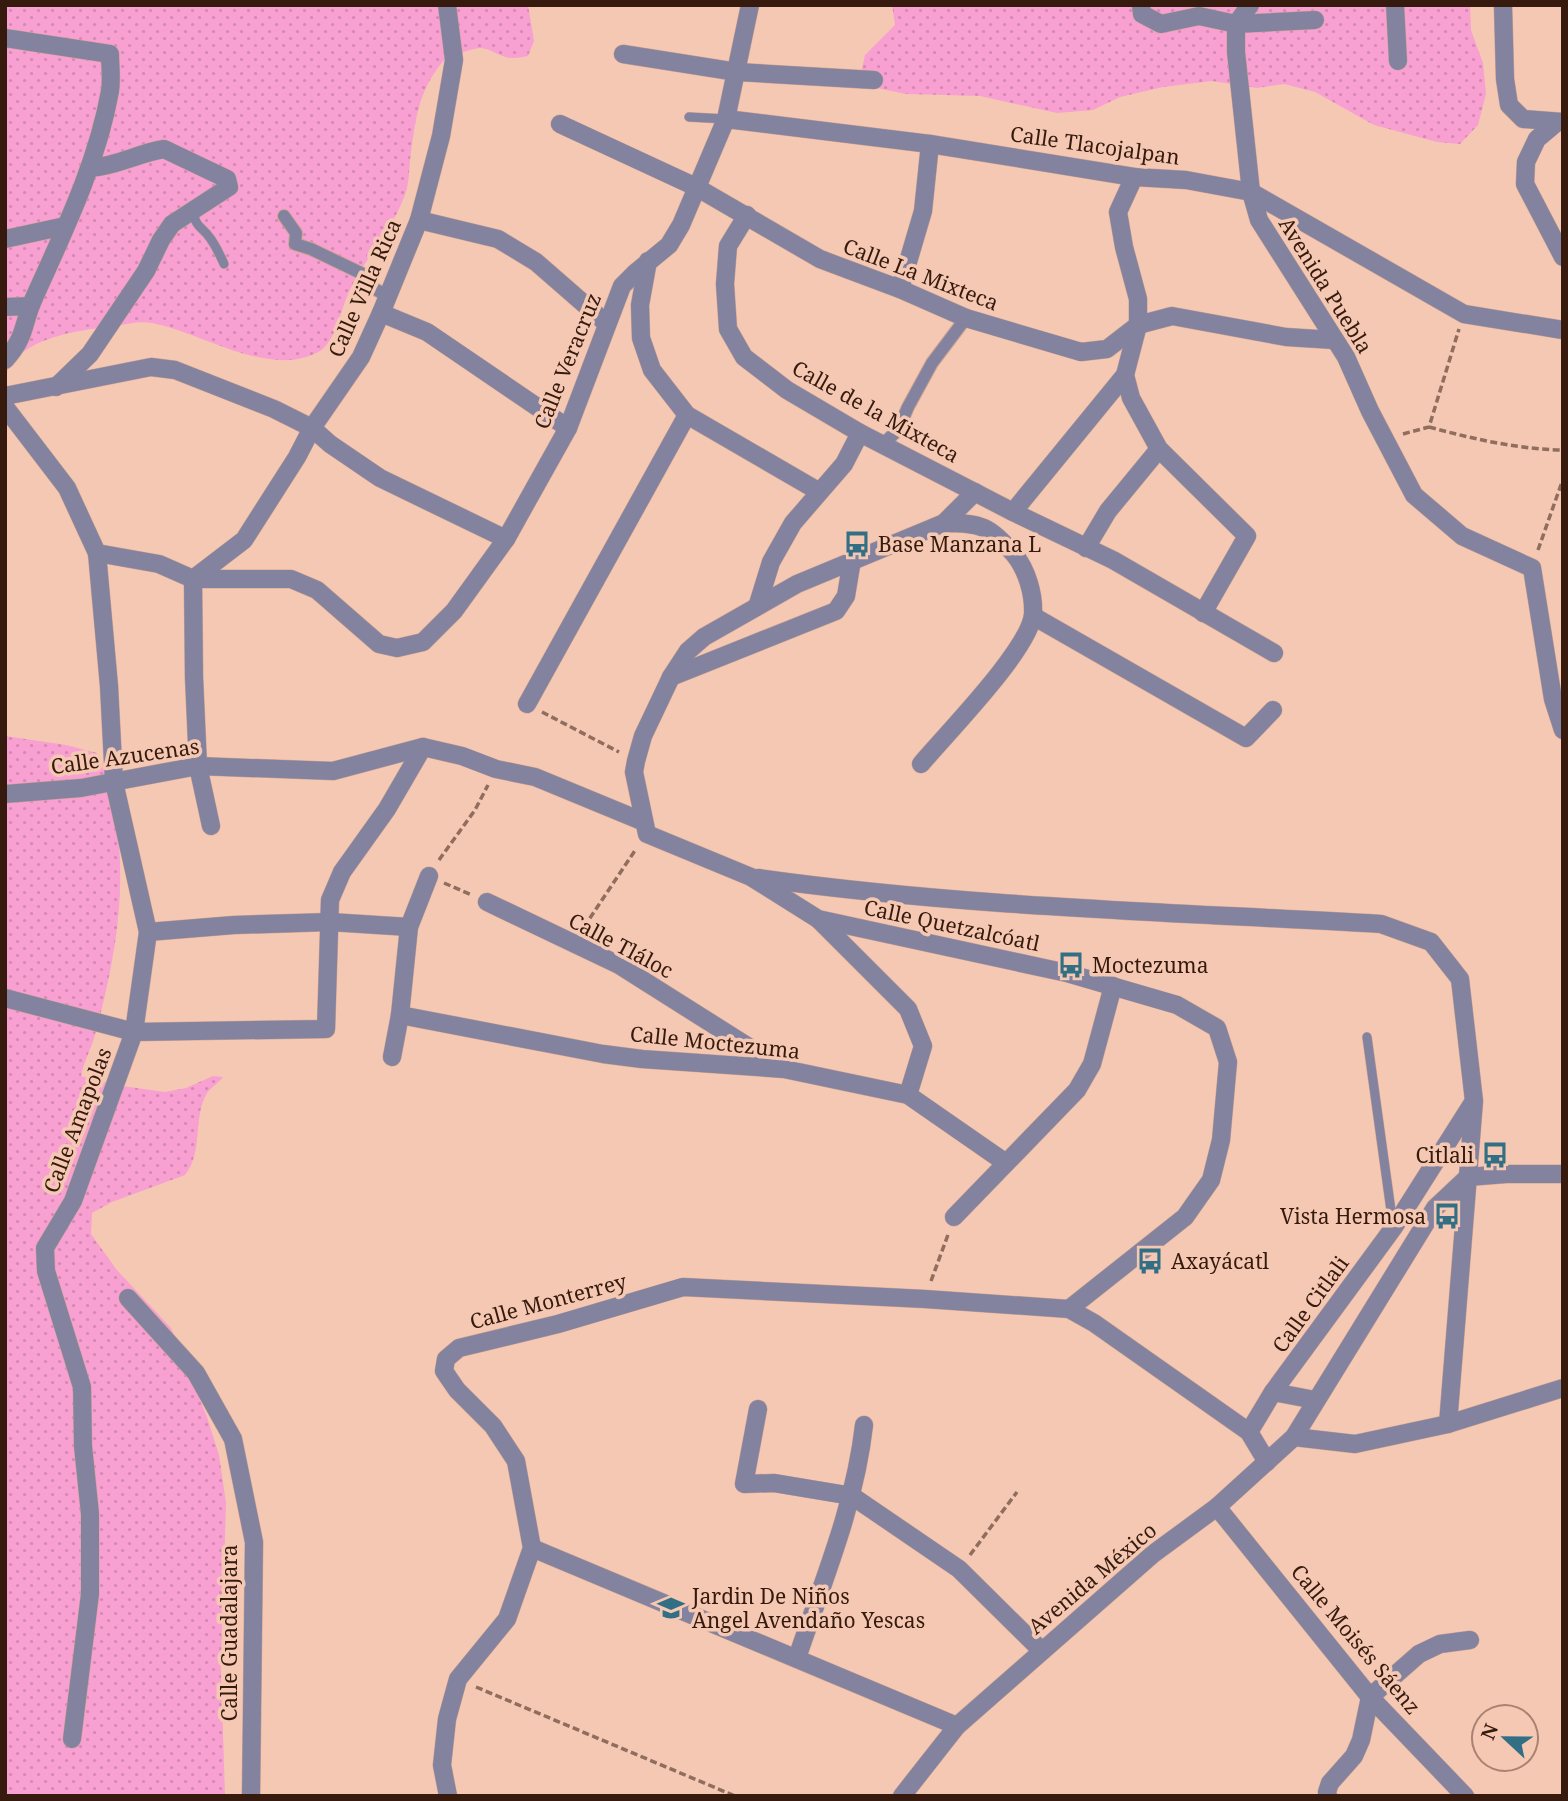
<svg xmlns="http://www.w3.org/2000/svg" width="1568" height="1801" font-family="'Noto Serif',serif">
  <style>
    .park { fill: url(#park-dots) }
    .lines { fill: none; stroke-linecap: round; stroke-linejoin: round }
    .service-casing { stroke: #cfa592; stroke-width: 10 }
    .pedestrian-casing { stroke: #cfa592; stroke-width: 14 }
    .minor-casing { stroke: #cfa592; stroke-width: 19 }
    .tertiary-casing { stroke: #cfa592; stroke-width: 19 }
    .path { stroke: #916d5d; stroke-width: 3.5; stroke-dasharray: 7 3.5; stroke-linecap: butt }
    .service { stroke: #8383a0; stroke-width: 9 }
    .pedestrian { stroke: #8383a0; stroke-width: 12 }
    .minor { stroke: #8383a0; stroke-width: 18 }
    .tertiary { stroke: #8383a0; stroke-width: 18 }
    .labels { text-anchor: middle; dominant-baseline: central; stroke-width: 7; stroke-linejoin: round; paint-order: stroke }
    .street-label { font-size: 21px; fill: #361a0d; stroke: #f5c8b3 }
    .poi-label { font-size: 21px; fill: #361a0d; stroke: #f5c8b3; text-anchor: start }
  </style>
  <defs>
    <pattern id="park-dots" width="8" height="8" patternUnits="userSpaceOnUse" patternTransform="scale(1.75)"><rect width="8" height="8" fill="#f7a0d1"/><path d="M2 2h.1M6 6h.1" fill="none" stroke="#d489b2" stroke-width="1.8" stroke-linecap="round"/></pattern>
  </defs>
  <rect width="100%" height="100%" fill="#f5c8b3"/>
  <g class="park">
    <path d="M5 5H528L534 41 528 56C523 57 517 58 512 58 501 58 492 49 481 48 473 48 454 55 446 59 441 62 437 70 433 75 416 102 414 131 410 161 409 170 409 180 407 188 396 228 364 257 348 294 341 310 335 342 320 351 270 380 202 332 152 323 141 321 127 324 115 326 81 330 17 337 5 377Z"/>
    <path d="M892 5H1470L1471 30 1483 63 1486 94 1478 125 1460 144 1437 142 1374 125 1315 92 1284 84 1257 88 1212 81 1163 87 1120 97 1093 110 1057 113 980 96 906 94 877 88 861 73 865 55 895 25Z"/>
    <path d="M5 736 66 745 97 753C109 774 110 786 114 809 129 886 115 961 95 1035 91 1049 84 1061 81 1076L115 1085 165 1092 186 1088 213 1076 223 1077C219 1082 211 1088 207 1093 192 1119 204 1151 185 1175L112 1202 92 1213 91 1234 116 1269 171 1328 207 1417 219 1455 226 1503 221 1670 225 1796H5Z"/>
  </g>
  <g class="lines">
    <g class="service-casing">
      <g id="service">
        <path d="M689 117 726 119"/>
        <path d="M193 211C196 229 202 226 210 238 216 246 220 255 224 264"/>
        <path d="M1367 1037 1393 1225"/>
      </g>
    </g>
    <g class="pedestrian-casing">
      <g id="pedestrian">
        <path d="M284 216 296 233 295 244 311 249 365 275 367 285 388 296"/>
        <path d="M883 444 898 430 908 407 932 363 966 318"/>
      </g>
    </g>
    <g class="minor-casing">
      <g id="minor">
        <path d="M1141 5 1142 14 1161 24 1199 16 1236 24 1315 20"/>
        <path d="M1250 5 1236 24V52L1251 192 1259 220 1346 357 1370 411 1414 495 1462 536 1532 568 1553 699 1563 730"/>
        <path d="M1395 5 1398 61"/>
        <path d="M1503 5 1505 79 1509 105 1523 119 1563 122"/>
        <path d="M5 38 110 54C110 66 112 79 110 91 97 164 64 231 34 298 22 324 27 336 5 360"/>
        <path d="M623 54 737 72 874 80"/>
        <path d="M726 119 930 144 1134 177 1186 180 1251 192 1464 314 1563 330"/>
        <path d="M1556 123 1537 139 1526 162 1525 184 1563 257"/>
        <path d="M560 124 696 187 820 259 900 289 966 318 1081 352 1107 349 1138 325 1172 316 1286 337 1334 340"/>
        <path d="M747 215 728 246 725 284 728 329 744 357 787 390 860 433 1013 512 1113 560 1274 653"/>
        <path d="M419 220 498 239 536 262 606 323"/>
        <path d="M5 239 65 226"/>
        <path d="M648 261 640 305 641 338 652 370 687 415 818 491"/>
        <path d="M900 289 923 211 930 144"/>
        <path d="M5 307 30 306"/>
        <path d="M381 313 427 332 568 428"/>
        <path d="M1125 375 1131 398 1159 449 1247 536 1203 613"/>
        <path d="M56 387 90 354 146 271 161 240 172 224 229 187 227 179 164 149C138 153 118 166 90 168"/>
        <path d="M5 396 151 367 175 370 274 409 312 428 330 444 380 478 506 539"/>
        <path d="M5 407 67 488 97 553 159 564 193 579H291L317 590 379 644 397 648 423 642 454 611 506 539 568 428 622 286 635 273 669 245 681 225 726 119 750 5"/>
        <path d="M1013 512 1125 375 1138 325V299L1124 247 1118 212 1134 177"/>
        <path d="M944 523 975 492"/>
        <path d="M1086 548 1108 511 1159 449"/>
        <path d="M758 604 771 562 793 523 844 464 860 433"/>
        <path d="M1033 616 1246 738 1273 710"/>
        <path d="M671 677 836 611 846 596 852 560"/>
        <path d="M527 704 687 415"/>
        <path d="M921 764C946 734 1030 649 1033 614 1034 594 1027 570 1014 554 988 526 983 523 944 523L797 584 704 637 688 651 671 677 643 736 636 761 634 772 647 834 751 877 818 919 1067 973 1177 1005 1217 1028 1228 1062 1221 1140 1211 1180 1185 1217 1069 1309"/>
        <path d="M5 794 81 788 198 766 333 771 423 747 462 756 496 769 535 777 644 822"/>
        <path d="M211 826 198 766 194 677 193 579 244 540 297 457 312 428 361 357 381 313 419 220 441 136 454 60 447 5"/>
        <path d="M758 878C964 907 1173 912 1381 924L1431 942 1460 979 1474 1101 1448 1424"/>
        <path d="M487 902 619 965 782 1068"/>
        <path d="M819 920 908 1009 923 1046 908 1095"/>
        <path d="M148 932 234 925 330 922 409 927"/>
        <path d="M5 998 134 1032 326 1029 330 900 342 872 387 809 423 747"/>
        <path d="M400 1015 603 1054 642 1059 784 1069 908 1095 1006 1163"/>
        <path d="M392 1057 400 1015 409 927 429 876"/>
        <path d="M954 1217 1077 1090 1092 1064 1113 986"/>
        <path d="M128 1298 196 1373 233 1439 254 1542 251 1796"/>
        <path d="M1273 1392 1394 1227 1472 1104"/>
        <path d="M758 1409 744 1484 774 1483 852 1496 959 1569 1042 1651"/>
        <path d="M1249 1432 1273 1392 1315 1400"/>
        <path d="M1294 1437 1355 1444 1448 1424 1563 1388"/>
        <path d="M1217 1507 1370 1697 1465 1796"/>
        <path d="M532 1548 957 1726"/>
        <path d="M797 1658C823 1581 855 1506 864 1425"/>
        <path d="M72 1739 90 1594V1514L83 1446 82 1387 46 1271 45 1248 73 1201 134 1032 148 932 114 782 109 686 97 553"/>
        <path d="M448 1796 442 1765 447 1719 458 1679 507 1619 532 1548 516 1461 493 1426 457 1390 444 1371 446 1359 459 1348 558 1324 683 1287 925 1299 1069 1309 1094 1323 1249 1432 1267 1462"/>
        <path d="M1328 1796 1327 1792 1330 1783 1354 1756 1361 1740 1370 1697 1419 1654 1440 1644 1470 1640"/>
      </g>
    </g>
    <g class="tertiary-casing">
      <path id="tertiary" d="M902 1796 957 1726 1153 1554 1217 1507 1294 1437 1435 1208 1468 1177 1506 1174H1563"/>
    </g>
    <g class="path">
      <path d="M1429 427C1474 439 1516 449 1563 450"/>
      <path d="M1403 434 1429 427 1459 329"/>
      <path d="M1538 550 1563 479"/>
      <path d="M542 712 619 752"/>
      <path d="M439 860 475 810 488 785"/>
      <path d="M444 883 472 895"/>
      <path d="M584 927 636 849"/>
      <path d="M931 1281 949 1232"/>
      <path d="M970 1555 1017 1492"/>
      <path d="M476 1687 735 1796"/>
    </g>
    <use href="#service" class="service"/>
    <use href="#pedestrian" class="pedestrian"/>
    <use href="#minor" class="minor"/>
    <use href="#tertiary" class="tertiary"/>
  </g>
  <defs>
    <g id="bus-bare" transform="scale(2.1)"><path d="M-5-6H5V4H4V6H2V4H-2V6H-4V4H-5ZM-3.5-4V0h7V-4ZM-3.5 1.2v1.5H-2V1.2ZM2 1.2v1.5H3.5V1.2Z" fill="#326f85" stroke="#f5c8b3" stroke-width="2.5" paint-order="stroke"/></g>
    <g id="school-bare" transform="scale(2.1)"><path d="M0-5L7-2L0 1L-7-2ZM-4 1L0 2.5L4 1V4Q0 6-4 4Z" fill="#326f85" stroke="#f5c8b3" stroke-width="2.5" paint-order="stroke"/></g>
  </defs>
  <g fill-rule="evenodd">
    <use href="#bus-bare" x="857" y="544"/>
    <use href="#bus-bare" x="1071" y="965"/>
    <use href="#bus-bare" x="1495" y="1155"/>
    <use href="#bus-bare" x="1447" y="1216"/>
    <use href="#bus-bare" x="1150" y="1261"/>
    <use href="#school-bare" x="671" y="1608"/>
  </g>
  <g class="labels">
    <g class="street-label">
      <text transform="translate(1095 145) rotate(8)">Calle Tlacojalpan</text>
      <text transform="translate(921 274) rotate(21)">Calle La Mixteca</text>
      <text transform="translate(1326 285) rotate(58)">Avenida Puebla</text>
      <text transform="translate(364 288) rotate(-66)">Calle Villa Rica</text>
      <text transform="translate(567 361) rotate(-68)">Calle Veracruz</text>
      <text transform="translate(876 411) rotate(29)">Calle de la Mixteca</text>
      <text transform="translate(125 756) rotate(-8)">Calle Azucenas</text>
      <text transform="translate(952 925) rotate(12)">Calle Quetzalcóatl</text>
      <text transform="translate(621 945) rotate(28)">Calle Tláloc</text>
      <text transform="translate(715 1042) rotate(6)">Calle Moctezuma</text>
      <text transform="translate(77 1120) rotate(-69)">Calle Amapolas</text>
      <text transform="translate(548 1301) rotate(-15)">Calle Monterrey</text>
      <text transform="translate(1310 1304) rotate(-54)">Calle Citlali</text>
      <text transform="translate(1092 1578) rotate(-40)">Avenida México</text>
      <text transform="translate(229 1633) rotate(-90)">Calle Guadalajara</text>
      <text transform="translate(1356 1639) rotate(50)">Calle Moisés Sáenz</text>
    </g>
    <g class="poi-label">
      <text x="878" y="544">Base Manzana L</text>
      <text x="1092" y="965">Moctezuma</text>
      <text x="1474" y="1155" text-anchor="end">Citlali</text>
      <text x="1426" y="1216" text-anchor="end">Vista Hermosa</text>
      <text x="1171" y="1261">Axayácatl</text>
      <text x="692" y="1596">Jardin De Niños<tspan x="692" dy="24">Angel Avendaño Yescas</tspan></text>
    </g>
  </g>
  <rect width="1568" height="1801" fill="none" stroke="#361a0d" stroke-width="14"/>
  <g transform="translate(1505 1738) rotate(292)"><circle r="33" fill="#f5c8b3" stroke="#a98271" stroke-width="2"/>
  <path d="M0-5L12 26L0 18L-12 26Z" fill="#326f85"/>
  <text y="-10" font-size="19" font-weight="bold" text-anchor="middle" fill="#361a0d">N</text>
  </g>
</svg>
